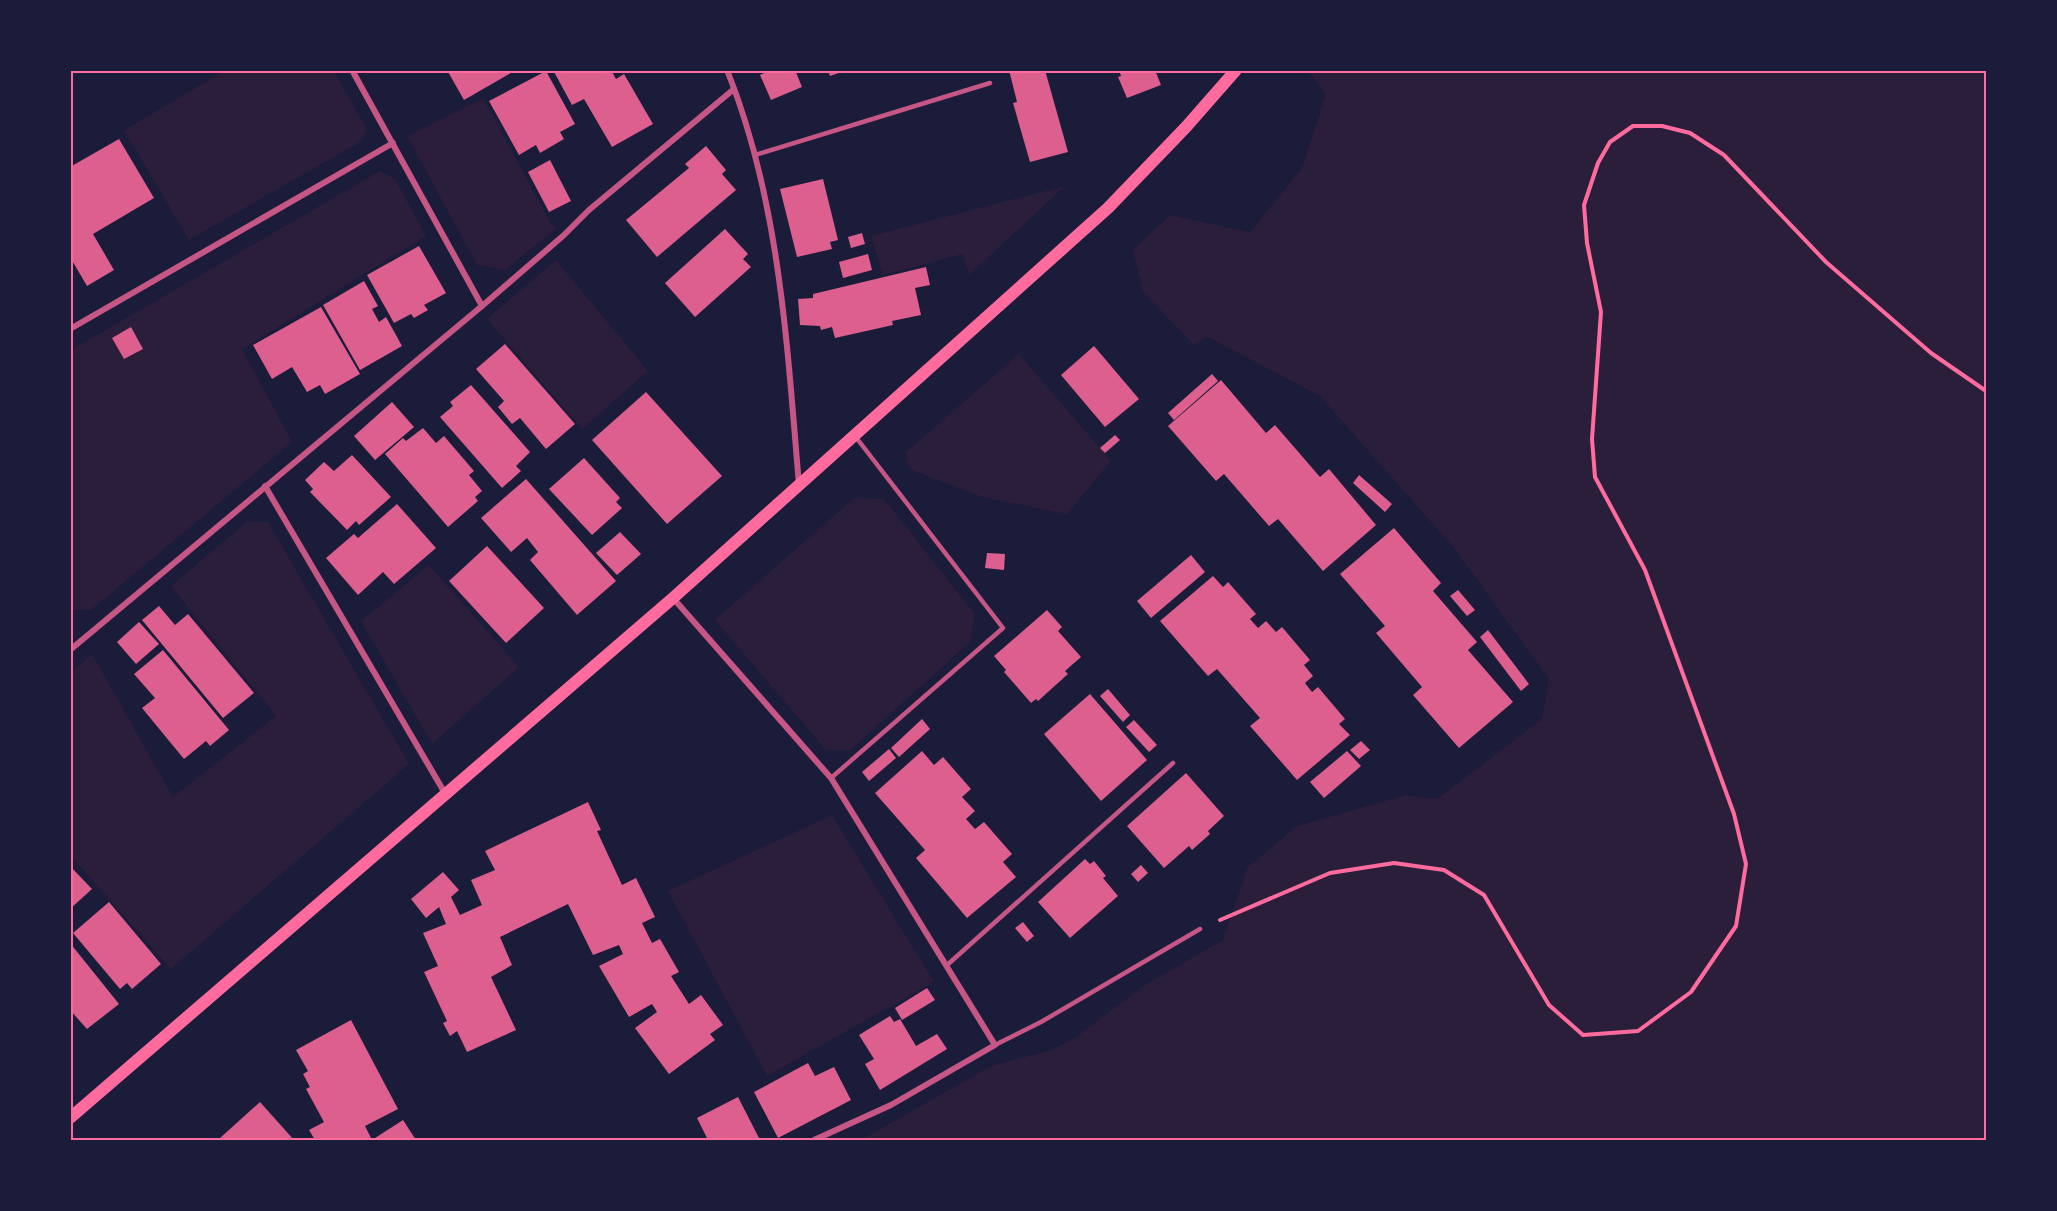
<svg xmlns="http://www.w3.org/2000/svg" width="2057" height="1211" font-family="Cabin,sans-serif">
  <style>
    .green { fill: #2a1e3b }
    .building { fill: #dd5f8e }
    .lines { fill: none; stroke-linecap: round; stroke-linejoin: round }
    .path { stroke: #ff6b9d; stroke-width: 4 }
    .service { stroke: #c65784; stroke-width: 4.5 }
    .minor { stroke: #c65784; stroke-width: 6 }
    .secondary { stroke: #ff6b9d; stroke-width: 12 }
    .neatline { fill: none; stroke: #ff6b9d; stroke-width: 2 }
  </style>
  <rect width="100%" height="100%" fill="#1b1b3a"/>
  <g class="green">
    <path d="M226 70 334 71 367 130 362 141 189 240 124 130Z"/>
    <path d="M1308 71H1986V1140H861L991 1066 1051 1050 1076 1037 1145 985 1223 940 1248 867 1297 826 1406 795 1437 799 1542 719 1549 679 1454 548 1320 396 1208 337 1194 345 1143 292 1133 250 1170 215 1250 232 1302 168 1326 94Z"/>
    <path d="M483 98 550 222 556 229 505 270 477 265 407 136Z"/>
    <path d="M380 171 395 179 426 236 242 349 292 442 91 610H71V350Z"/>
    <path d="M1065 186 969 275 963 254 883 275 871 236Z"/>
    <path d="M556 260 648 371 582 429 487 319Z"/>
    <path d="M1019 354 1111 461 1067 514 982 497 909 469 905 453Z"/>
    <path d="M854 498 884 499 975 614 970 642 849 751 826 750 715 620Z"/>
    <path d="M248 521 268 522 409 764 171 969 71 856V673L92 654 173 797 276 716 171 586Z"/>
    <path d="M429 565 519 667 432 744 361 621Z"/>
    <path d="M832 815 934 982 767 1076 668 891Z"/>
  </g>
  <g class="building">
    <path d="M447 70H516L464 100Z"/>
    <path d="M553 70H611L616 79 624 74 653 124 612 147 584 99 572 105Z"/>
    <path d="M770 70H795L802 87 771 100 760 75Z"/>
    <path d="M828 70H844V71L830 76Z"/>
    <path d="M1009 70H1045L1068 152 1030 162 1013 103 1017 102Z"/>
    <path d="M1119 70H1155L1161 85 1127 98 1118 77 1121 76Z"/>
    <path d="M546 71 575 124 560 132 564 139 540 153 536 145 519 155 489 101Z"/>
    <path d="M119 139 154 198 93 234 114 270 87 286 70 257V167Z"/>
    <path d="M706 146 726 170 722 174 736 190 657 257 626 220 689 168 685 164Z"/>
    <path d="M550 160 571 201 549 212 528 172Z"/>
    <path d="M823 179 838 240 830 242 832 249 797 257 780 189Z"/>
    <path d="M725 229 748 254 743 259 751 267 695 317 665 283Z"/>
    <path d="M862 233 865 244 851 248 848 237Z"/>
    <path d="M419 246 446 293 424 305 428 310 414 318 411 314 394 323 367 275Z"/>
    <path d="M868 254 872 270 843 278 839 262Z"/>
    <path d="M926 267 930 285 915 288 921 315 892 321 893 325 835 338 832 327 821 330 820 326 800 325 798 299 813 298V294Z"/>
    <path d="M364 281 378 306 372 309 379 322 386 317 402 346 360 370 323 305Z"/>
    <path d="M321 307 360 374 325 394 320 385 307 392 292 367 272 379 253 345Z"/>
    <path d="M131 327 143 349 124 359 112 338Z"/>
    <path d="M505 344 575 424 546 449 520 418 512 424 498 407 504 401 476 369Z"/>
    <path d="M1094 346 1139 399 1105 427 1061 375Z"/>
    <path d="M1212 374 1218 381 1174 420 1168 413Z"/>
    <path d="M1221 380 1266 433 1275 425 1320 477 1329 469 1376 525 1323 571 1278 519 1269 526 1224 474 1216 481 1168 426Z"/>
    <path d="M471 385 530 452 516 466 521 471 502 488 440 417 453 406 450 402Z"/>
    <path d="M646 392 722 476 667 524 592 440Z"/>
    <path d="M392 402 414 427 375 460 354 436Z"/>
    <path d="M423 428 436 443 444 436 474 471 469 475 482 491 475 497 478 501 448 527 385 454 403 438 406 441Z"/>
    <path d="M1115 435 1120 440 1105 453 1100 448Z"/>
    <path d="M352 455 391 497 359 525 356 521 347 530 310 492 313 489 305 480 324 462 334 471Z"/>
    <path d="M584 458 620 498 616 502 622 508 592 535 549 489Z"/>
    <path d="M1359 475 1392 504 1385 512 1353 483Z"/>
    <path d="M526 479 616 581 577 615 530 560 538 552 527 538 511 552 481 518Z"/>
    <path d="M397 504 436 548 394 584 383 572 358 595 326 558 354 534 358 538Z"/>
    <path d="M1394 528 1441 583 1433 591 1477 642 1468 650 1513 702 1459 748 1413 695 1422 687 1376 633 1385 626 1340 574Z"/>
    <path d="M620 532 641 554 617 575 596 553Z"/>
    <path d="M487 546 544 608 506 643 449 581Z"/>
    <path d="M987 553 1005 554 1004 570 985 568Z"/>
    <path d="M1191 555 1205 572 1151 618 1137 601Z"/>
    <path d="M1213 576 1223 587 1228 582 1256 614 1250 619 1258 628 1266 621 1276 632 1282 627 1310 660 1304 665 1313 676 1305 683 1312 692 1318 687 1345 719 1339 724 1350 735 1297 780 1250 726 1260 718 1217 669 1208 676 1160 621Z"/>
    <path d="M1458 590 1475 610 1467 616 1450 596Z"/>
    <path d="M159 606 175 625 188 614 254 693 223 718 142 620Z"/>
    <path d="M1047 610 1062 627 1058 631 1081 657 1065 671 1068 674 1038 701 1036 699 1031 703 1004 672 1006 670 994 656Z"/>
    <path d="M139 622 159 644 136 664 117 642Z"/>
    <path d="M1488 630 1529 684 1521 691 1480 637Z"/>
    <path d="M163 650 229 730 210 746 206 741 184 759 142 708 155 698 134 674Z"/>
    <path d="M1108 689 1130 715 1123 722 1100 696Z"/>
    <path d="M1090 694 1147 760 1101 801 1044 734Z"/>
    <path d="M922 719 930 729 899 757 891 748Z"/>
    <path d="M1134 720 1157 745 1149 752 1126 727Z"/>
    <path d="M1361 741 1370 750 1359 759 1350 750Z"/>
    <path d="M889 749 896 758 869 781 862 772Z"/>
    <path d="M922 751 934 765 943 757 971 789 962 797 975 811 966 819 975 829 984 822 1012 854 1003 862 1016 877 967 918 916 858 925 850 875 793Z"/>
    <path d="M1347 751 1361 766 1324 798 1310 782Z"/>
    <path d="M1186 773 1224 816 1208 831 1210 834 1192 850 1189 846 1164 868 1127 826Z"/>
    <path d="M588 802 601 830 597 831 622 885 636 878 655 917 642 923 652 943 660 939 679 972 671 976 689 1004 701 995 723 1025 710 1034 715 1040 669 1074 635 1028 657 1012 652 1004 629 1017 599 966 623 954 619 945 593 955 568 904 500 937 512 965 491 977 516 1030 467 1052 457 1031 450 1036 443 1023 447 1021 424 972 438 966 423 933 446 924 439 907 426 918 411 899 443 872 459 890 451 897 460 915 482 905 471 880 495 870 485 851Z"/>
    <path d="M1085 859 1090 864 1094 861 1106 876 1103 878 1118 896 1070 938 1038 902Z"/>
    <path d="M1141 865 1148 873 1138 882 1131 874Z"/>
    <path d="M70 866 92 889 70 909Z"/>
    <path d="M109 902 161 964 132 989 127 983 120 989 73 933Z"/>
    <path d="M1023 922 1034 936 1027 942 1015 928Z"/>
    <path d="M70 943 119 1004 87 1029 70 1010Z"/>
    <path d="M927 988 935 1000 902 1020 895 1008Z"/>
    <path d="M890 1016 894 1022 900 1019 916 1046 937 1034 947 1049 880 1090 865 1064 874 1059 859 1035Z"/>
    <path d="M351 1020 398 1109 365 1126 372 1140 403 1120 416 1140H315L309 1130 324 1122 306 1089 310 1087 303 1074 308 1071 296 1050Z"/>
    <path d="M808 1063 815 1076 834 1067 851 1100 778 1138 754 1092Z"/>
    <path d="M738 1097 760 1140H708L697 1118Z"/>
    <path d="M260 1102 294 1140H222L220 1138Z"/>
  </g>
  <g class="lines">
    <path class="path" d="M1220 920 1330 873 1394 863 1444 870 1484 895 1549 1005 1583 1035 1638 1031 1691 992 1736 926 1746 864 1734 814 1645 570 1595 477 1592 439 1601 312 1587 243 1584 205 1598 163 1610 142 1633 126H1662L1690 133 1724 155 1826 262 1931 353 1986 391"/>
    <g class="service">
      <path d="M755 155 990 83"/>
      <path d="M831 778 1003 628 855 436"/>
      <path d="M946 966 1173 763"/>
      <path d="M995 1045 1041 1022 1200 929"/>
    </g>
    <g class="minor">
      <path d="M352 70 482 306"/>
      <path d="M727 70C780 202 787 345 799 485"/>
      <path d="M70 329 393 143"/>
      <path d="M265 486 446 795"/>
      <path d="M673 598 831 778 995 1045 891 1105 814 1140"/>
      <path d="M70 650 482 306 564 235 589 210 734 89"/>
    </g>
    <path class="secondary" d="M70 1118 673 598 1108 208 1186 127 1236 70"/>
  </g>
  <rect width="2057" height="1211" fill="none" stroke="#1b1b3a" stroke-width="144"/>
  <rect x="72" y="72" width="1913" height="1067" class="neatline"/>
</svg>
